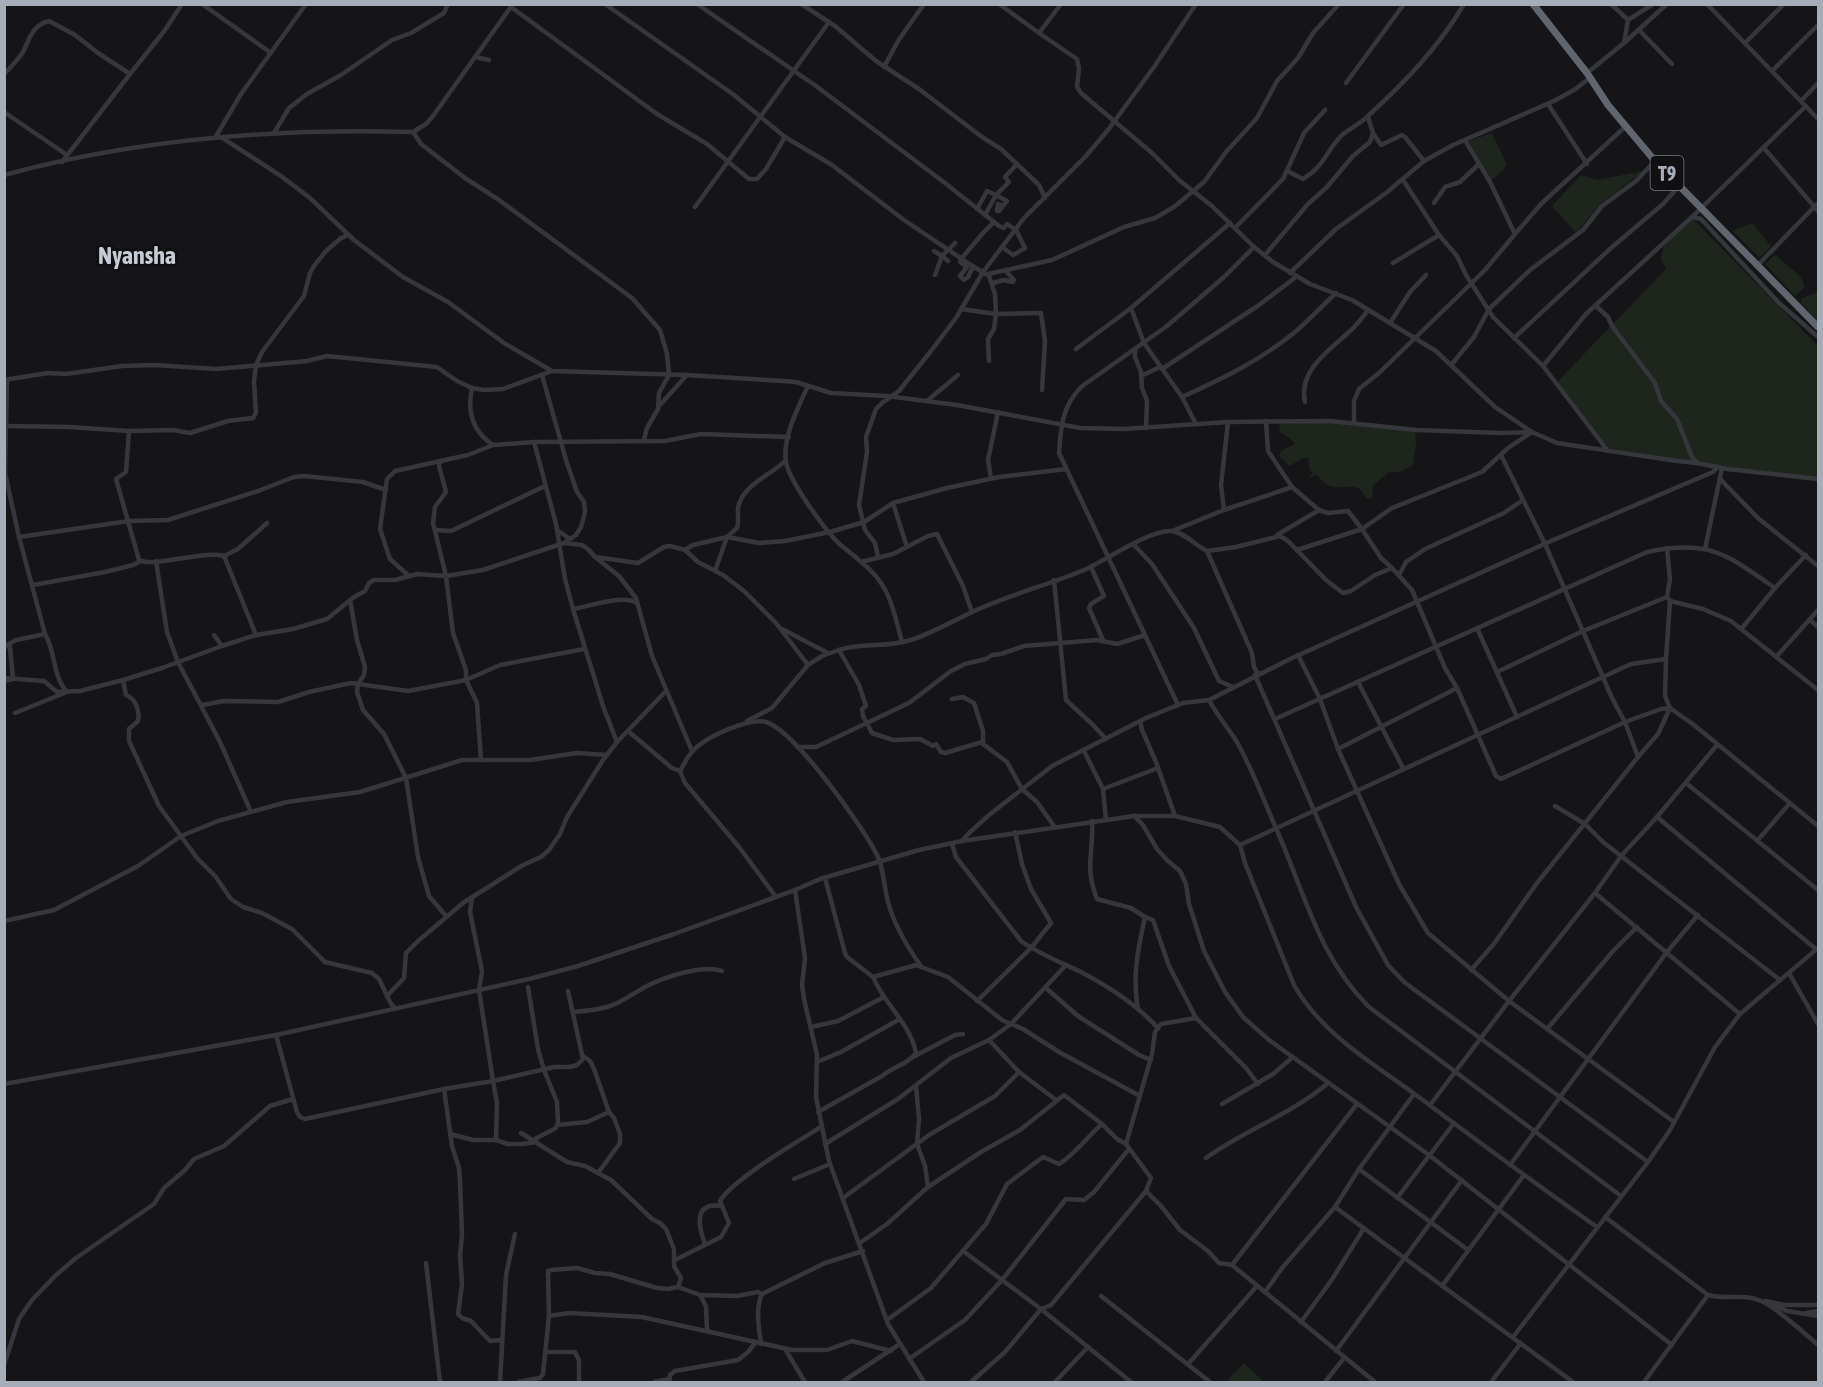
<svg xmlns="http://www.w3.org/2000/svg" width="1823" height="1387" font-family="'Asap Condensed',sans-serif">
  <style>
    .green { fill: #1d251d }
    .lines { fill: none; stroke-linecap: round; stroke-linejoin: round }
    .minor { stroke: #36373c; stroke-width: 4.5 }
    .highway { stroke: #61656d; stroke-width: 7 }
    .labels { text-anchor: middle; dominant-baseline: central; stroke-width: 6; stroke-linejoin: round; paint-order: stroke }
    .shield { fill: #101012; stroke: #797d86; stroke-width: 1.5 }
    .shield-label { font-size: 20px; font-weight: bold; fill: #a6acb8 }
    .quarter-label { font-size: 24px; font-weight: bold; fill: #c7cbd3; stroke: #101012 }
  </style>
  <rect width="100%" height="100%" fill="#151517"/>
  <g class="green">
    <path d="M1492 133 1507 165 1494 179H1490L1469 141Z"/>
    <path d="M1644 171 1600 204 1576 233 1552 206 1581 175 1597 180Z"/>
    <path d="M1693 219 1818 346V478L1726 468 1609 448 1556 383 1666 269 1661 259 1664 245Z"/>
    <path d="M1752 223 1771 246 1760 258 1732 231Z"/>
    <path d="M1775 255 1801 277 1805 287 1795 296 1765 264Z"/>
    <path d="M1818 292V321L1801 303 1802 298Z"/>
    <path d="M1281 421H1330L1415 430 1416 445 1413 465 1403 471 1388 473 1373 485 1372 497 1368 499 1365 497C1359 478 1340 493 1326 484 1321 481 1321 477 1315 475L1307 480 1313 473 1309 470V458H1303L1290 466 1279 456 1281 451 1295 444 1291 439 1280 432 1279 425Z"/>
    <path d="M1244 1363 1264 1382H1226Z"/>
  </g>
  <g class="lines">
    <g class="minor">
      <path d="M202 4 271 53"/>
      <path d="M605 4 734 95 785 137 832 165 904 220 971 265 989 276 995 294 996 314 994 329 988 339 989 361"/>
      <path d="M697 4 816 86 945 183 999 226 1004 228 1007 224 1016 230 1025 248 1013 255 1002 247"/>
      <path d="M801 4 835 26 876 61 919 89 982 137 1001 149 1039 185 1045 198"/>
      <path d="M999 4 1039 33 1061 4"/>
      <path d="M1611 4 1628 20"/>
      <path d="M1707 4 1818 119"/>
      <path d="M511 7 657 114 707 144 749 179H757L766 169 785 137"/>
      <path d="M1639 30 1672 64"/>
      <path d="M1039 33 1077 59 1079 68 1077 87 1081 93 1152 153 1179 180 1212 206 1254 247 1273 262 1310 284 1352 300 1436 351 1495 407 1532 432 1508 448 1482 472 1392 508 1362 529 1381 558 1392 568"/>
      <path d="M1624 43 1628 20 1653 4"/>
      <path d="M1745 43 1784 4"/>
      <path d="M475 57 489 60"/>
      <path d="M884 67 898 41 924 4"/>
      <path d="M1772 71 1818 25"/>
      <path d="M1587 73 1624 43 1667 4"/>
      <path d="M4 74C11 67 20 58 24 50 30 37 33 25 49 21L75 35 98 53 130 74 62 162"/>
      <path d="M130 74 165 30 182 4"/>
      <path d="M1346 83 1404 4"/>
      <path d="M1801 101 1818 83"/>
      <path d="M1548 104 1587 164"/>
      <path d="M4 112 67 155"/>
      <path d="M413 132 421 144 465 178 499 200 632 298 660 330 667 354 669 375 659 393 658 409 647 428 644 440"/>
      <path d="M274 133 289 108 307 94 341 75 392 40 411 33 444 13 448 4"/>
      <path d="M1373 133 1381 145 1402 135 1405 137 1424 161"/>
      <path d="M221 137 281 176 310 198 354 240 403 277 448 302 504 343 552 371 687 375 783 381 796 382 831 393 887 396 957 405 1080 428 1124 429 1228 422 1330 421 1416 430 1501 433 1532 432 1557 443 1677 461 1697 463 1727 469 1818 479"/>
      <path d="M215 138 241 94 306 4"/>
      <path d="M1764 148 1818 211"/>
      <path d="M1287 171 1303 179C1324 167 1326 151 1342 135 1350 128 1360 124 1368 116 1404 83 1439 47 1464 4"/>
      <path d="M4 175C137 139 276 128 413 132L426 124 433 116 513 4"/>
      <path d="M1403 180 1439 235 1457 256 1466 275 1493 317 1543 366"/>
      <path d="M1434 203 1445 187 1460 182 1479 164"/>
      <path d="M695 207 829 22"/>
      <path d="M977 209 987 191 996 195 1009 182 1005 177 1017 164"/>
      <path d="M985 215 996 195 1007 201 999 211H997L998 204 1003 206"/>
      <path d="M1692 217 1701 219 1779 303 1818 337"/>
      <path d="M1235 228 1283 179 1304 133 1325 110"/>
      <path d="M1515 234 1542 203 1626 126"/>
      <path d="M934 251 942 256 935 275"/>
      <path d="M1265 255 1308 204 1327 187 1353 156 1370 142 1373 133 1368 117"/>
      <path d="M948 261 942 256 955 243"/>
      <path d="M1393 263 1439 235"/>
      <path d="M1758 265 1818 203"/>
      <path d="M973 267 968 277 964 280 960 276 967 267 960 262 961 259 983 233 994 222"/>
      <path d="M1290 273 1336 229 1386 193 1424 161 1453 145 1554 101 1574 90 1590 78"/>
      <path d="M988 274 1052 260 1124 227 1155 218 1174 207 1204 182 1226 152 1257 118 1277 81 1298 58 1313 33 1339 4"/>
      <path d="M993 283 1004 280 1013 282 1014 280 1005 270"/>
      <path d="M1596 306 1608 317 1612 326 1655 383 1661 401 1677 419 1692 457 1697 463"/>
      <path d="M1131 308 1144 343 1182 397 1196 424"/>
      <path d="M961 309 996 314 1041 313 1045 341 1042 390"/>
      <path d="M1390 323 1410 292 1426 275"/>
      <path d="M1514 338 1611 248 1663 204 1680 185"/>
      <path d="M1076 349 1131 308 1230 223"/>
      <path d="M1135 349V357L1141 372 1142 388 1147 401 1146 428"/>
      <path d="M1452 364 1474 337 1489 309 1530 270 1583 230 1602 206 1636 181 1655 161"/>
      <path d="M1162 369 1259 305 1296 277"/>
      <path d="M1141 376 1160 367"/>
      <path d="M4 380 48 373 66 374 122 366 154 365 216 369 307 361 327 356 437 367 457 381 472 388 484 390 503 389 552 371"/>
      <path d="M7 380 5 473 19 537 45 634C56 653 52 675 67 692L15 713"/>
      <path d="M808 386C798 407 782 439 786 462 789 481 828 535 843 547 849 552 855 556 861 562L893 554 928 536 937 534 963 586 972 612"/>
      <path d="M472 388C467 411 472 431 493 445L534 442 556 524 565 579 573 609C588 607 623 594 637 603"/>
      <path d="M1182 397C1222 379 1261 360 1295 332 1309 320 1322 306 1336 293"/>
      <path d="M927 401 958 375"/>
      <path d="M1305 402C1298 370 1330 350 1350 331 1357 325 1363 317 1368 310"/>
      <path d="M659 406 687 375"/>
      <path d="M1266 421 1268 451 1292 487 1319 510 1328 513 1348 511 1362 529 1297 550"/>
      <path d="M1354 423V401L1359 389 1379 373 1485 270 1515 234 1490 182 1465 140"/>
      <path d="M7 426 69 427 129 431 173 430 190 433 228 421 253 418 256 413 254 381 256 365 262 352 304 296 310 273 314 266 326 251 341 238 348 235"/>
      <path d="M129 431 126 472 116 479 139 560C153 568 203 550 224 556L256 635"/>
      <path d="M534 442 665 441 701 434 789 437"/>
      <path d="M1608 451 1543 366 1586 314 1692 217 1806 106"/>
      <path d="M440 461 439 466 446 492 435 507 433 523 446 576 453 633 466 670V680L477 703 481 760"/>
      <path d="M991 478 988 460 998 412"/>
      <path d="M1720 479 1759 519 1818 566"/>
      <path d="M893 503 907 547"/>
      <path d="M1224 510 1221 485 1228 422"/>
      <path d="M435 530 451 531 545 486"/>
      <path d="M557 530 570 539"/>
      <path d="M1172 531 1224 510 1292 487"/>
      <path d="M1277 535 1319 510"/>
      <path d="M19 537 129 521 168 520 258 491 294 477 304 476 363 482 386 490"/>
      <path d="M564 543 582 545 589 550 595 557 619 576 636 598 652 656 692 751"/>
      <path d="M1134 545 1152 564 1194 628 1219 681 1233 687"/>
      <path d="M1705 549 1722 468"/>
      <path d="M685 550 693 545 727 537 759 543 785 541 830 532 864 522 893 503 947 488 999 477 1066 469"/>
      <path d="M1207 551 1252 653 1254 667 1257 673H1259"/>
      <path d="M224 556 238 549 267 523"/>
      <path d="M595 557 638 563 664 547 670 546 685 550 698 562 723 575 744 591 776 623 808 665 822 656 839 650 859 685 866 706 862 709 863 716 872 733 893 740 920 739 933 746 936 744 941 752 945 753 982 742"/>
      <path d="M878 557 875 543 865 530 859 505 867 452 866 437 876 409 882 403 899 391 931 351 956 318 983 272 1024 218 1085 157 1108 130 1154 67 1196 4"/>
      <path d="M156 561 167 632 178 662 220 742 251 812"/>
      <path d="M861 562C890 584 893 609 902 642"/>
      <path d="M1091 567 1104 596 1091 604 1089 608 1103 640"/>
      <path d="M715 571 727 537 737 528C740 521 736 511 739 504 746 483 771 475 785 461"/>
      <path d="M1399 575 1406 562 1425 549 1504 513 1523 500"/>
      <path d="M409 576 390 559 380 529 387 479 395 471 468 455 493 445"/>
      <path d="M1054 580 1066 700 1092 724 1106 739"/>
      <path d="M33 585 105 572 133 565 141 561"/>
      <path d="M350 600 357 640 365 667 364 675 358 684 357 692 363 710 384 734 406 778 418 857 429 896 446 916"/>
      <path d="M1670 601 1703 609 1731 621 1818 690"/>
      <path d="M573 609 604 709 617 742"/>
      <path d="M1810 620 1818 627"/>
      <path d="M1477 628 1517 717"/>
      <path d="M1742 628 1775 588 1806 555"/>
      <path d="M782 629 828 653"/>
      <path d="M4 645 10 647 13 679 4 681"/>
      <path d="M7 645 16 640 45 634"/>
      <path d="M222 646 256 635 293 629 327 619 354 597 365 591 369 583 374 580H395L417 574 446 576 483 570 564 543 576 535 581 527 585 512 584 502 577 492 566 460 542 375"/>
      <path d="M839 650C862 642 887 648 911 640 935 632 958 618 981 608 1015 593 1051 584 1084 570 1105 561 1149 530 1171 531 1184 532 1196 546 1207 551L1236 547 1280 536 1288 541 1326 580 1343 593 1351 591 1375 575 1392 568 1412 590 1445 668 1457 688 1496 776 1501 779 1625 722 1661 709 1670 708 1694 725 1818 826"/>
      <path d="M1298 655 1320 699 1338 749 1399 884 1428 933 1509 1001 1674 1122"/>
      <path d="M1776 657 1818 610"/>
      <path d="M1666 659 1670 601 1667 597 1670 579 1667 548"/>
      <path d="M1497 672 1583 631 1667 597"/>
      <path d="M1255 675 1356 907 1388 965 1404 982 1648 1162"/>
      <path d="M4 678 44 681 57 692 80 691 123 680 126 695C136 699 140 711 138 721L129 729V741L159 806 197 858 215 876 231 899 243 907 262 913 292 929 325 962 372 973 379 979 390 1002 395 1009"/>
      <path d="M123 680 162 668 222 646 214 635"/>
      <path d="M1358 682 1403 768"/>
      <path d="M952 699 963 697 974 703 983 731V744L1007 762 1022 789 1037 802 1054 826"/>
      <path d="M1209 700C1217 715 1228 728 1237 742 1252 769 1263 798 1275 826 1304 890 1317 955 1369 1007L1621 1196"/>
      <path d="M202 705 224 701 278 702 309 692 351 683 408 691 466 680 500 665 584 649"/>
      <path d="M1178 705 1059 453C1061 426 1062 407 1081 387L1167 326 1224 277 1254 247"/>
      <path d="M1275 719 1647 552C1709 539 1726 554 1775 588"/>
      <path d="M747 721 772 708 808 665"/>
      <path d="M1140 721 1142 730 1156 762 1175 816"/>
      <path d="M628 731 672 768 680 771"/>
      <path d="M797 747H816L909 703 951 671 965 664 986 659 992 655 1001 654 1024 646 1097 640 1117 644 1145 635"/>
      <path d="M1338 749 1457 688"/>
      <path d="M1084 751 1103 789"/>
      <path d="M1686 783 1818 890"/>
      <path d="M1555 806 1585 824 1603 842 1780 980"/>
      <path d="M1134 816 1143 825 1157 849 1168 861 1180 871 1186 884 1189 904 1204 951 1225 992 1243 1017 1269 1040 1429 1155 1672 1345"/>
      <path d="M1657 817 1817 950"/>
      <path d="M1106 820 1103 789 1158 768"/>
      <path d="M1092 821C1094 852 1084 866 1097 899L1131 908 1145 917C1138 948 1132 977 1138 1009"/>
      <path d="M962 841 968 834 989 815 1052 766 1146 718 1183 703 1209 700 1290 659 1551 541 1713 472 1717 467"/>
      <path d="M1757 841 1790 803"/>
      <path d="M952 844 956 857 1021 941C1039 954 1060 962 1079 971 1108 986 1136 1004 1158 1028"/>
      <path d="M1240 845 1631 664 1666 659 1665 696 1670 708 1658 734 1638 757"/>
      <path d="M825 878 845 953 847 957 873 977 916 965 948 977 1002 1020 1023 1029 1059 1052 1140 1096"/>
      <path d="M795 890 805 958 802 985 804 999 817 1055 816 1097 829 1161 888 1324 924 1382"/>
      <path d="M1595 893 1740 1014"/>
      <path d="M776 897 739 847 685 783 680 771C684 765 687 757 692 752 703 738 749 717 766 722 794 730 865 829 878 857 884 871 884 887 888 902 894 924 908 948 921 966"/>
      <path d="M1145 917 1153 920 1169 966 1196 1018 1246 1068 1258 1084"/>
      <path d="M4 921 54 910 138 866 181 836 218 821 287 802 360 792 462 760H530L577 753 607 755"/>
      <path d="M1471 970 1493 945 1537 883 1638 757 1625 722 1612 698 1545 544 1501 455"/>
      <path d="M1789 973 1818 1024"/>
      <path d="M528 987 538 1049 544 1070 557 1102 558 1123 556 1128 533 1140"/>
      <path d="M1046 988 1078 1016 1139 1055 1151 1060"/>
      <path d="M387 996 404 978 406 953 418 941 463 903 523 865 541 857 549 850 560 834 567 817 603 760 617 742 666 691"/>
      <path d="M977 1001 1031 948 1051 923 1031 889 1022 864 1015 832"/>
      <path d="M574 1012C586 1011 598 1010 610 1006 623 1002 635 992 647 986 665 977 703 964 722 971"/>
      <path d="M1196 1018 1161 1024 1155 1032 1152 1054 1126 1144 1151 1178 1146 1191 1161 1206 1180 1230 1208 1251 1219 1263 1232 1265 1375 1382"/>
      <path d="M811 1027 838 1021 884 997"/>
      <path d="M1547 1029 1614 950 1637 927"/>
      <path d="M276 1035 297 1112 300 1117 305 1119 444 1089 493 1081 479 990 482 971 470 912 472 898"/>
      <path d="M989 1040 1011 1024 1066 965"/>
      <path d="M583 1056 590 1061 594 1069 609 1112 614 1118 620 1134V1143L598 1173"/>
      <path d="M915 1056 955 1035 963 1034"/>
      <path d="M817 1062 841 1052 900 1019"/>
      <path d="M4 1084 276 1035 529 979 578 966 674 934 795 890 820 879 919 850 962 841 1134 816H1175L1220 827 1240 845 1245 863 1294 985C1321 1033 1372 1063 1416 1095 1476 1140 1536 1184 1597 1227"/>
      <path d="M916 1086 919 1119 917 1144 925 1166 928 1187"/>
      <path d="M444 1089 452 1146 459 1168 460 1181 462 1235 460 1255 462 1284 458 1314 462 1318 471 1321 490 1341 502 1340"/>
      <path d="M1222 1104 1273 1074 1293 1057"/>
      <path d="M1430 1105 1509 1001 1595 893 1621 856 1657 817 1717 745"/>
      <path d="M818 1112 882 1076C892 1067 909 1064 916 1053 910 1023 884 1004 873 977"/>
      <path d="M557 1125 587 1122 609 1112"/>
      <path d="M521 1133 567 1162 585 1166 611 1180 652 1219 660 1223 666 1229 674 1249V1266L681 1278 678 1287 700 1295 706 1306 707 1330 710 1332"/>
      <path d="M450 1134 473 1140H496L508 1144H522L537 1142"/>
      <path d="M496 1140 497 1103 493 1081 554 1067H570L577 1065 583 1059 568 991"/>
      <path d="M825 1144 898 1099 951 1058 989 1040 1019 1072 1056 1100"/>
      <path d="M1206 1158C1245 1130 1292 1114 1328 1083"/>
      <path d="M1510 1165 1667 952 1698 915"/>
      <path d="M1359 1169 1468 1250"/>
      <path d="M794 1179 830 1164"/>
      <path d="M843 1198 929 1135 995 1096 1019 1072"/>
      <path d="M1397 1198 1454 1123"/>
      <path d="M1335 1207 1573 1382"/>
      <path d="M1605 1217 1708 1295C1725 1300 1745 1293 1761 1301 1776 1307 1804 1333 1818 1345"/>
      <path d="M860 1243 887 1224 928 1187 981 1152 1020 1130 1064 1095 1102 1124 1117 1139 1126 1144"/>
      <path d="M705 1244C699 1228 692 1202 721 1206"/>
      <path d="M963 1251 1041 1309 1131 1382"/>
      <path d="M675 1260 721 1237 729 1223 720 1201C732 1180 798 1141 821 1127"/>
      <path d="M426 1263 440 1382"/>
      <path d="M1232 1265 1357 1104"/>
      <path d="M1442 1286 1524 1175"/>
      <path d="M1265 1292 1282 1268 1335 1207 1359 1169 1414 1094"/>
      <path d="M700 1295 737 1296 758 1292 762 1294"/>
      <path d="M1101 1296 1210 1382"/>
      <path d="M1765 1301 1785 1305H1818"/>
      <path d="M1769 1303 1787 1311 1818 1316"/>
      <path d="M1806 1313 1818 1311"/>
      <path d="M549 1316 548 1271 552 1270 577 1268 595 1273 610 1274 657 1288 668 1289 678 1287"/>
      <path d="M887 1320 931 1288 986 1224 1007 1184 1043 1157 1059 1164C1072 1157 1089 1135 1102 1124"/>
      <path d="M1301 1322 1333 1278 1364 1228"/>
      <path d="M1513 1337 1648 1162 1670 1130 1715 1047 1740 1014 1818 948"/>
      <path d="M761 1344C759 1328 755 1309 762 1294L825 1263 863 1251"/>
      <path d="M785 1349 805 1382"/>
      <path d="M1336 1351 1462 1180"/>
      <path d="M546 1352H575L579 1360V1382"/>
      <path d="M909 1359 965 1320 1002 1280 1066 1199 1084 1200 1094 1192 1129 1149"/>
      <path d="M1188 1364 1257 1286"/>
      <path d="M4 1365 19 1319 32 1300 56 1275 76 1258 154 1204 164 1188 185 1170 194 1159 224 1146 270 1106 293 1099"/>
      <path d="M500 1382 506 1275 515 1234"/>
      <path d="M518 1382 540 1378 543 1374 549 1316 569 1313 642 1317 792 1350H827L852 1341 891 1351"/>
      <path d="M654 1382 670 1379"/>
      <path d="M669 1382 670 1375 675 1371 738 1360 748 1352 755 1343"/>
      <path d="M842 1382 900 1344"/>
      <path d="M971 1382 1005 1352 1041 1309 1051 1305 1146 1191"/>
      <path d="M1055 1382 1088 1347"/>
      <path d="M1325 1382 1344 1358"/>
      <path d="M1491 1382 1521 1343"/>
      <path d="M1644 1382 1708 1295"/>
    </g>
    <path class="highway" d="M1533 4 1587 73 1608 105 1655 161 1818 327"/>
  </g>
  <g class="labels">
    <rect class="shield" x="1650.5" y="156" width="33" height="34" rx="4.5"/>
    <g class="shield-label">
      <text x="1667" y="173">T9</text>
    </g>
    <g class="quarter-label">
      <text x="137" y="255">Nyansha</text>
    </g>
  </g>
  <rect width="1823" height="1387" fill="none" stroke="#a6acb8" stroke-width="12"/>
</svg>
